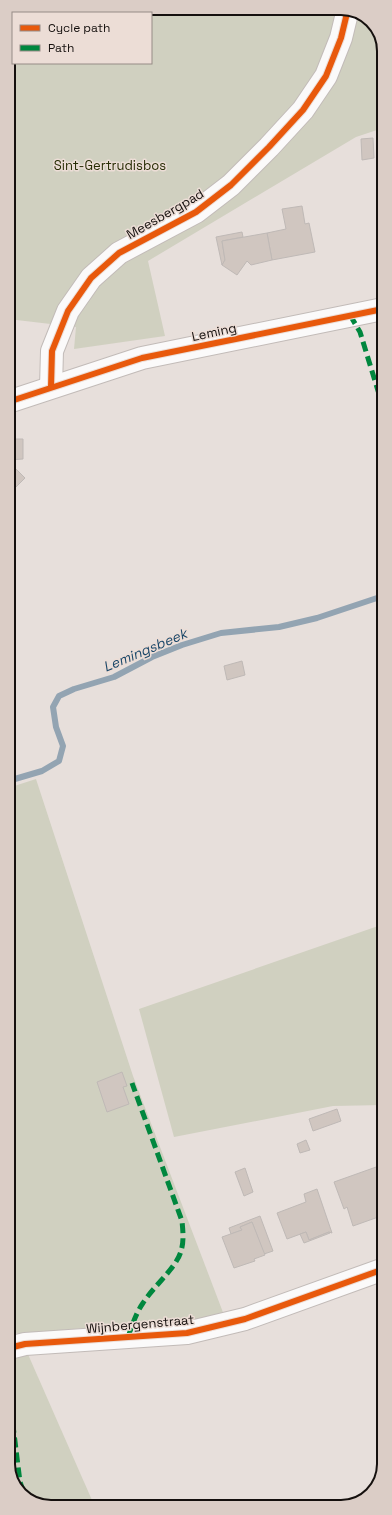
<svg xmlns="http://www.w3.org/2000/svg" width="392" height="1515" font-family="'Space Grotesk',sans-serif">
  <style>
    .green { fill: #d0d0c0 }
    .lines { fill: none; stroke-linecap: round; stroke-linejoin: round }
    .stream { stroke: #93a4b2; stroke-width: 6 }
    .building { fill: #d0c6c0; stroke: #bfb9b6 }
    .minor-casing { stroke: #c2bbb8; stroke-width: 24 }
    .minor { stroke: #fbfafa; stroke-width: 22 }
    .quiet { stroke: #00873e; stroke-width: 5; stroke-dasharray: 10 5; stroke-linecap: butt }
    .cycleway-casing { stroke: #ecddd6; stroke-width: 8 }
    .cycleway { stroke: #e8590c; stroke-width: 6 }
    .labels { text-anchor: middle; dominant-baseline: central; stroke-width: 3; stroke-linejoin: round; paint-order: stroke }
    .park-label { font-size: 13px; fill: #272d04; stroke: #ecddd6 }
    .street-label { font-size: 13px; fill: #15100e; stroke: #ecddd6 }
    .water-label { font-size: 14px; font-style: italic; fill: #194769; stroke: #ecddd6 }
    .rim { fill: none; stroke: #15100e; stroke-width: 2 }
  </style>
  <rect width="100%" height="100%" fill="#e7dfdb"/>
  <g class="green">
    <path d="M51 8H346L369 19 383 43V128L356 137 148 261 165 336 74 349 76 327 8 319V51L13 39V63H151V13H39Z"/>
    <path d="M36 779 133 1076 224 1315C187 1324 154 1325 115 1326 80 1328 44 1332 9 1334L8 788Z"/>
    <path d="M381 925H384V1105L333 1106 174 1137 139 1009Z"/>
    <path d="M27 1352 95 1507H46L23 1496 9 1472V1358Z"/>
  </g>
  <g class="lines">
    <path class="stream" d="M8 781 42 771 59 761 63 746 56 727 53 707 59 696 74 689 114 677 152 657 182 645 221 633 279 627 317 618 383 596"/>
  </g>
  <g class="building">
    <path d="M373 138 374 158 362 160 361 139Z"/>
    <path d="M302 206 305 224 309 223 315 252 272 260 267 233 286 229 282 209Z"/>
    <path d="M242 232 243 237 222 241 225 260 222 265 216 237Z"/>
    <path d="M267 233 272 260 251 265 247 261 237 275 222 265 225 260 222 241Z"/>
    <path d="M8 439H23V459L8 460Z"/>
    <path d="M8 461 25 478 8 495Z"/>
    <path d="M242 661 245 675 227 680 224 666Z"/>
    <path d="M122 1072 127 1086 123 1087 129 1104 107 1112 97 1082Z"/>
    <path d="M337 1109 341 1121 313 1131 309 1119Z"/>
    <path d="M306 1140 310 1150 300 1153 297 1144Z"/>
    <path d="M379 1166 384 1180V1215L353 1226 347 1207 344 1209 334 1182Z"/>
    <path d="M245 1168 253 1192 244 1196 235 1172Z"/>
    <path d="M317 1189 332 1233 329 1232 309 1240 306 1232 287 1239 277 1213 306 1202 304 1194Z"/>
    <path d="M260 1216 273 1251 264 1254 252 1222 240 1227 242 1230 231 1234 229 1228Z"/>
    <path d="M252 1222 265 1255 254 1259 255 1261 234 1268 222 1237 242 1230 240 1227Z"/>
    <path d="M306 1232 309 1240 329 1232 330 1233 304 1243 300 1234Z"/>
  </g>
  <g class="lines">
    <g class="minor-casing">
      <g id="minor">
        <path d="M51 387 52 351 68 311 91 278 119 253 196 212 231 185 269 147 303 110 326 76 341 38 348 9"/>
        <path d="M8 402 142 358 383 309"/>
        <path d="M9 1348 25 1344 187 1333 245 1319 384 1269"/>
      </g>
    </g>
    <use href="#minor" class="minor"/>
    <g class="quiet">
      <path d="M350 315 360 332 379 394 383 413"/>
      <path d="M128 1337C132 1326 136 1313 143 1303 152 1288 177 1267 181 1251 184 1242 183 1231 182 1221L132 1083"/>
      <path d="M9 1393 20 1482 26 1498"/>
    </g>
    <g class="cycleway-casing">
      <g id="cycleway">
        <path d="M51 387 52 351 68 311 91 278 119 253 196 212 231 185 269 147 303 110 326 76 341 38 348 9"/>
        <path d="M8 402 142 358 383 309"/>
        <path d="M9 1348 25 1344 187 1333 245 1319 384 1269"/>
      </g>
    </g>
    <use href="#cycleway" class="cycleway"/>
  </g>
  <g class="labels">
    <g class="park-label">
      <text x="110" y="165">Sint-Gertrudisbos</text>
    </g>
    <g class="street-label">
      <text transform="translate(165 214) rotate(-30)">Meesbergpad</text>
      <text transform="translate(214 332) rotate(-12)">Leming</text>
      <text transform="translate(140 1324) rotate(-5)">Wijnbergenstraat</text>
    </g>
    <g class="water-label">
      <text transform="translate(145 650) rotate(-23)">Lemingsbeek</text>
    </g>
  </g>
  <path d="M0 0H392V1515H0ZM51 15H341A36 36 0 0 1 377 51V1464A36 36 0 0 1 341 1500H51A36 36 0 0 1 15 1464V51A36 36 0 0 1 51 15Z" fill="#dbcdc6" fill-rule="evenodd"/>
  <path class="rim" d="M51 15H341A36 36 0 0 1 377 51V1464A36 36 0 0 1 341 1500H51A36 36 0 0 1 15 1464V51A36 36 0 0 1 51 15Z"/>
  <rect x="12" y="12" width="140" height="52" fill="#ecddd6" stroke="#968b86"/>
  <rect x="20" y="25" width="20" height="6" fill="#e8590c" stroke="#968b86"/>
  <text x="48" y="32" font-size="12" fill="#15100e">Cycle path</text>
  <rect x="20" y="45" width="20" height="6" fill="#00873e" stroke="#968b86"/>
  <text x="48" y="52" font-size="12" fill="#15100e">Path</text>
</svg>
